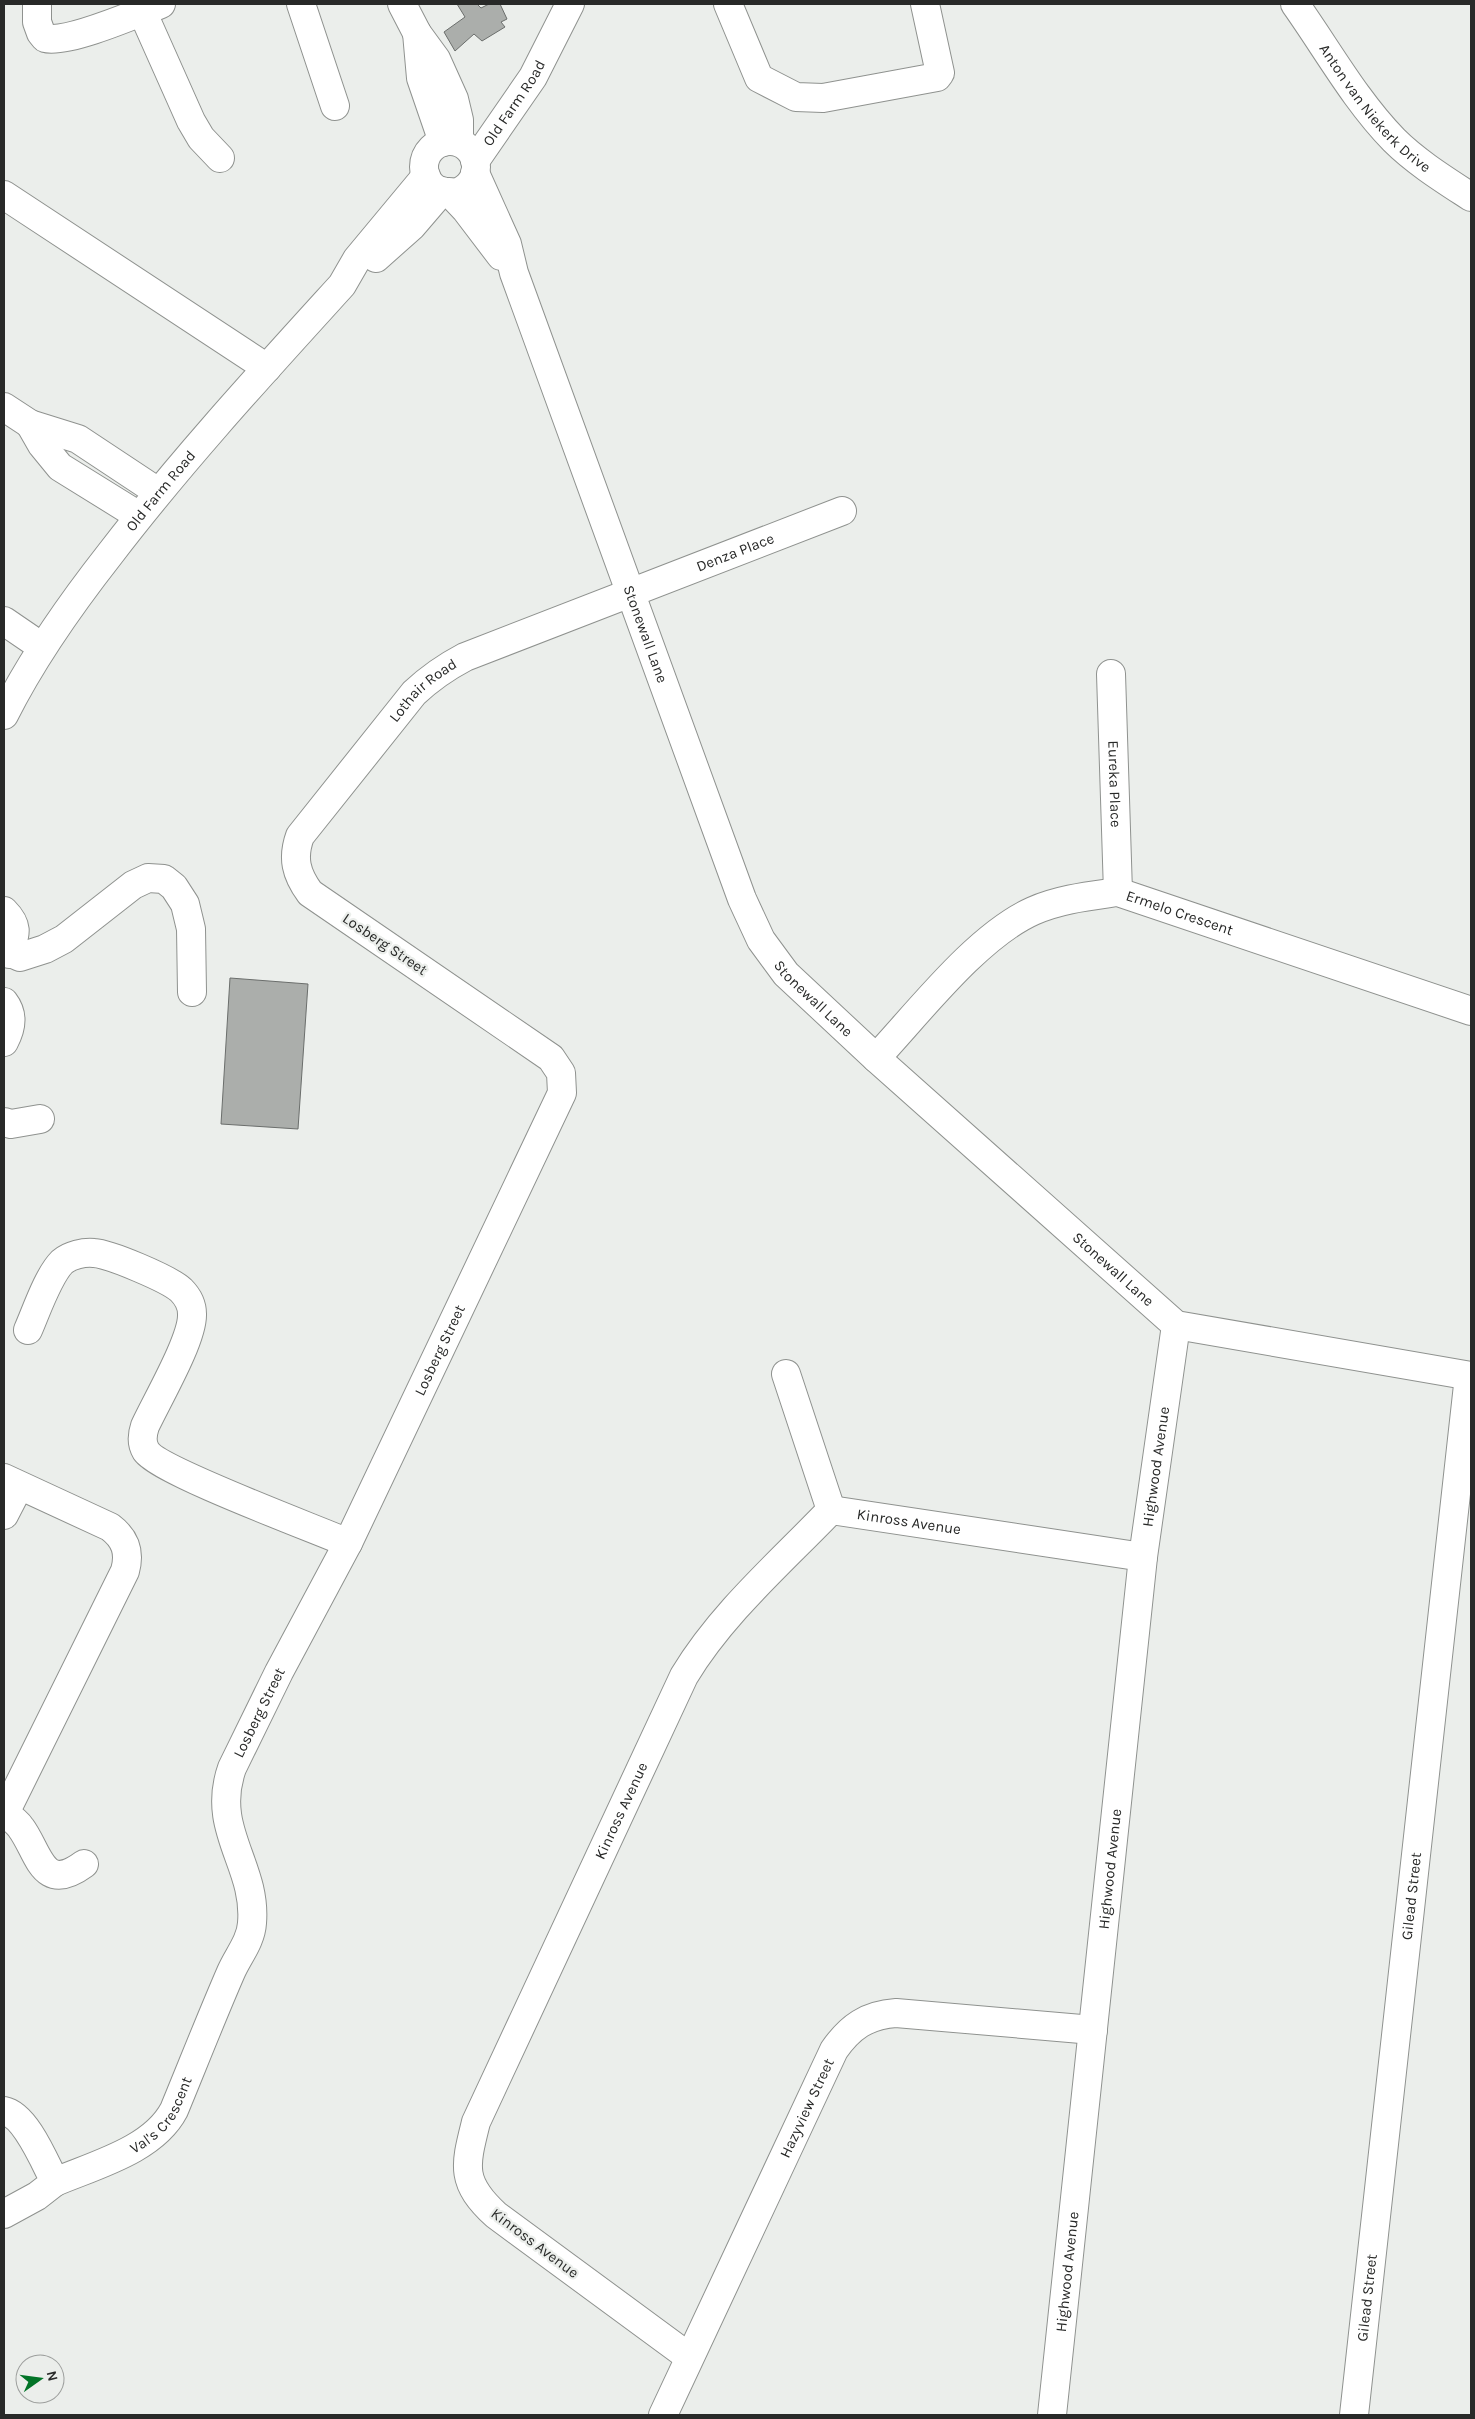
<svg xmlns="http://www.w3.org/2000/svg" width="1475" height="2419" font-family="Karla,sans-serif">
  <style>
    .building { fill: #abaeab; stroke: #6b6e6c }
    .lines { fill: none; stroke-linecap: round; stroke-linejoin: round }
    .minor-casing { stroke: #8f928f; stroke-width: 30 }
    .minor { stroke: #fff; stroke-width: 28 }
    .labels { text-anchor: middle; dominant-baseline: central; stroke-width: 4.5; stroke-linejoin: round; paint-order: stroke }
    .street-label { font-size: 15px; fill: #282928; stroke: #ebeeeb }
  </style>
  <rect width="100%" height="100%" fill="#ebeeeb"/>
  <g class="building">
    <path d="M457 4H477L481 8 489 4H500L507 19 501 22 505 27 482 41 474 34 455 51 444 32 465 17Z"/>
    <path d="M230 978 308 984 298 1129 221 1124Z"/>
  </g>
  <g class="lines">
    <g class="minor-casing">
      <g id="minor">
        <path d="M37 4V22L41 33 45 38C67 44 138 13 161 4"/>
        <path d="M301 4 335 106"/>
        <path d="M402 4 417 33 436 59 454 99 459 120V142"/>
        <path d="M728 4 759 78 796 97 823 98 937 77 940 73 925 4"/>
        <path id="s1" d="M1295 4C1327 49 1355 100 1394 140 1416 162 1445 180 1471 197"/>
        <path d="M142 11 191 121 201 138 220 158"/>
        <path d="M417 33 421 78 443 142"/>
        <circle cx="450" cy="167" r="26"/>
        <path id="s2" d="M475 161 533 77 570 4"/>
        <path id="s3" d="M475 173 507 244 514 273 742 899 761 940 786 974 876 1058 1176 1325 1471 1376"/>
        <path d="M449 192 466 210 501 256"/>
        <path d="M4 195 267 368"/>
        <path d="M376 258 412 226 442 191"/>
        <path d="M4 407 30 424 78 439 158 492"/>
        <path d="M30 424 42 445 60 467 139 516"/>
        <path d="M4 621 42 647"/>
        <path id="s4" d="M1111 674 1118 892"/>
        <path id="s5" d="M4 715C33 657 70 605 110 554 182 460 262 373 342 285L357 259 426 176"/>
        <path d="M4 911C20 927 15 935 9 954"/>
        <path d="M4 950 20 957 45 949 64 939 133 885 148 878 164 879 174 887 185 904 191 929 192 992"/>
        <path d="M4 1002C14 1015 11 1029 4 1042"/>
        <path id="s6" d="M876 1058C919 1012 977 936 1033 911 1060 899 1090 896 1118 892L1471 1011"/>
        <path d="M4 1122 11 1124 40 1119"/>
        <path d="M28 1330C36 1312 48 1276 62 1262 70 1255 84 1252 94 1253 110 1254 169 1279 181 1290 188 1297 192 1304 192 1314 193 1339 157 1400 145 1426 142 1435 141 1443 146 1451 159 1471 316 1529 348 1543"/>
        <path d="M786 1374 831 1510"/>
        <path d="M4 1478 110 1527C126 1539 130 1553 125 1571L5 1813"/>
        <path d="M4 1515 19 1486"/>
        <path d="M4 1813C10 1817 17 1822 21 1828 39 1852 42 1895 84 1864"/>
        <path d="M4 2111C26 2115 45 2163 55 2182L37 2196 4 2214"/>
        <path id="s7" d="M55 2182C95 2165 153 2150 174 2110 193 2064 211 2018 231 1972 238 1956 251 1941 252 1923 257 1865 210 1830 232 1768L279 1672 348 1543 562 1093 561 1073 551 1058 310 893C296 874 292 858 300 836L414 693C430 678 446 667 465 657L842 511"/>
        <path id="s8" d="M689 2357 496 2215C460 2182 465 2166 476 2122L684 1676C722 1613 780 1563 831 1510L1143 1557"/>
        <path id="s9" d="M663 2415 834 2050C850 2027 867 2015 896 2013L1093 2030"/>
        <path id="s10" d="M1052 2415 1143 1557 1176 1325"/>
        <path id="s11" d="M1354 2415 1469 1376"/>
      </g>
    </g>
    <use href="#minor" class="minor"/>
  </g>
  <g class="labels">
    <g class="street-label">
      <text stroke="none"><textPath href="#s2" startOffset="70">Old Farm Road</textPath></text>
      <text stroke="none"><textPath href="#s1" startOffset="132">Anton van Niekerk Drive</textPath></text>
      <text stroke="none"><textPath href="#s5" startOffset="274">Old Farm Road</textPath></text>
      <text stroke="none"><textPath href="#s7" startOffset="2182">Denza Place</textPath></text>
      <text stroke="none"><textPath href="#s3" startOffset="492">Stonewall Lane</textPath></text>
      <text stroke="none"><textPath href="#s7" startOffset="1838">Lothair Road</textPath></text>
      <text stroke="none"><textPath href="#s4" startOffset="110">Eureka Place</textPath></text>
      <text stroke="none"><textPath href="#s6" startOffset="369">Ermelo Crescent</textPath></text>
      <text transform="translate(385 944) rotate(34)">Losberg Street</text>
      <text stroke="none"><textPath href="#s3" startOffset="898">Stonewall Lane</textPath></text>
      <text stroke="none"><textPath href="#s3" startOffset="1302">Stonewall Lane</textPath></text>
      <text stroke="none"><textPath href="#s7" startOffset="971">Losberg Street</textPath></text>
      <text stroke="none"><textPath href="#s10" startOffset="954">Highwood Avenue</textPath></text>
      <text stroke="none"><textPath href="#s8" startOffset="1136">Kinross Avenue</textPath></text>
      <text stroke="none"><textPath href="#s7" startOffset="566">Losberg Street</textPath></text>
      <text stroke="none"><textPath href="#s8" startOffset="686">Kinross Avenue</textPath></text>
      <text stroke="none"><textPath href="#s10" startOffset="549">Highwood Avenue</textPath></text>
      <text stroke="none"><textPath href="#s11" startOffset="522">Gilead Street</textPath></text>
      <text stroke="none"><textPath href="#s9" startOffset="339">Hazyview Street</textPath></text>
      <text stroke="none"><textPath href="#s7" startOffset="130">Val's Crescent</textPath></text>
      <text transform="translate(535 2243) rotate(37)">Kinross Avenue</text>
      <text stroke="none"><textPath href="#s10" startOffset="144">Highwood Avenue</textPath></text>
      <text stroke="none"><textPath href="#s11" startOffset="118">Gilead Street</textPath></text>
    </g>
  </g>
  <rect width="1475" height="2419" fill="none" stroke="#282928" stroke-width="10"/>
  <g transform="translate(40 2379) rotate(76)"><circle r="24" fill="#ebeeeb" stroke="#9d9f9d"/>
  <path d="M0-4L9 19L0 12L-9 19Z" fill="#027427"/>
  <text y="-8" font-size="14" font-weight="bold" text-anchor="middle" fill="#282928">N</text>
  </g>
</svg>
